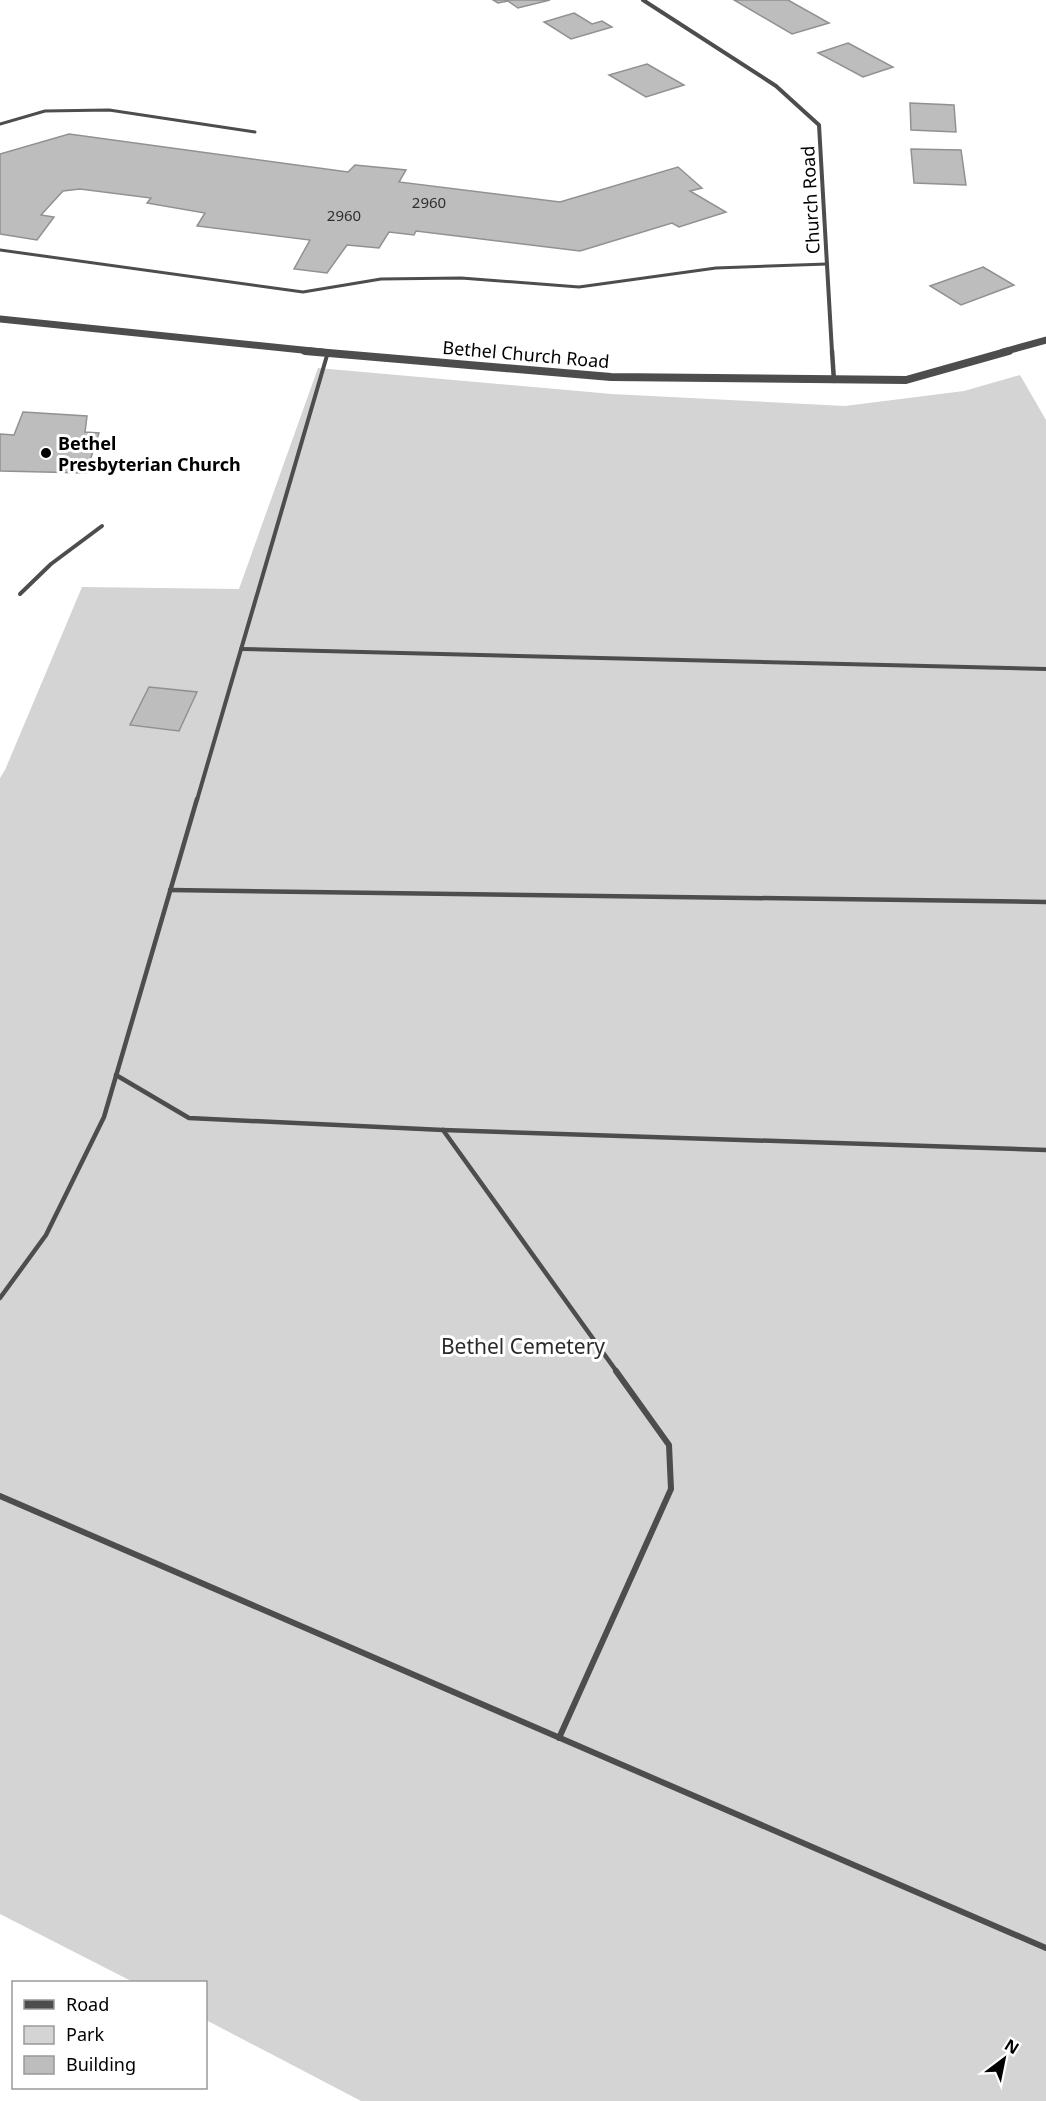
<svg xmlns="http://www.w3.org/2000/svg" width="1046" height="2101" font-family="'Noto Sans',sans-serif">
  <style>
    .green { fill: #d4d4d4 }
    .building { fill: #bdbdbd; stroke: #919191; stroke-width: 1.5 }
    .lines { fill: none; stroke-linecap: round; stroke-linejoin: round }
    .service-far3 { stroke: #4d4d4d; stroke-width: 3 }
    .service-far2 { stroke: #4d4d4d; stroke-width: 4 }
    .service-far1 { stroke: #4d4d4d; stroke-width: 4.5 }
    .service { stroke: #4d4d4d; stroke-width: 6 }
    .minor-far1 { stroke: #4d4d4d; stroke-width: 4 }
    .minor { stroke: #4d4d4d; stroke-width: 4.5 }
    .tertiary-far1 { stroke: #4d4d4d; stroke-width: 7 }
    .tertiary { stroke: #4d4d4d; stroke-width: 8 }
    .poi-dot { fill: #000; stroke: #fff; stroke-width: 2 }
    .labels { text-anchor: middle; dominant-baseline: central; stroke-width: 6; stroke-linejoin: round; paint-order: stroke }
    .far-number-label { font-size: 15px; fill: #2f2f2f }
    .far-street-label { font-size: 18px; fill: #000; stroke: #fff }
    .far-poi-label { font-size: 18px; font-weight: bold; fill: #000; stroke: #fff; text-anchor: start }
    .park-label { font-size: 21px; fill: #2b2b2b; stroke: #fff }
  </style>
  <rect width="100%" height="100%" fill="#fff"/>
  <path class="green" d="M318 368 612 394 845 406 964 391 1020 375 1046 420V2101H361L206 2020V1982H133L0 1914V778L5 770 82 587 239 589Z"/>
  <g class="building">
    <path d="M493 0H550L518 8 508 1 498 3Z"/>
    <path d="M734 0H788L829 23 792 34Z"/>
    <path d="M574 13 592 24 602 21 612 27 571 39 544 22Z"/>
    <path d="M848 43 893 67 863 77 818 53Z"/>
    <path d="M647 64 684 85 646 97 609 75Z"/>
    <path d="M910 103 954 105 956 132 911 130Z"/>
    <path d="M69 134 348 172 355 165 406 170 399 182 560 202 678 167 702 188 690 191 726 212 679 227 672 223 580 251 416 231 414 235 389 232 379 248 347 245 327 273 294 269 310 240 197 226 205 213 147 203 151 198 80 189 63 191 41 215 54 217 37 240 0 234V154Z"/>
    <path d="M911 149 961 150 966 185 914 183Z"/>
    <path d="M983 267 1014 285 961 305 930 286Z"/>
    <path d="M23 412 87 416 85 432 99 433 86 473 0 471V434L14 435Z"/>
    <path d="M149 687 197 692 179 731 130 725Z"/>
  </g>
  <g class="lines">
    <g class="service-far3">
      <path d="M0 124 45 111 109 110 255 132"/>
      <path d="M0 250 303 292 381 279 461 278 579 287 716 268 827 264"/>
    </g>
    <g class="service-far2">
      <path d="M20 594 51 564 102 526"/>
      <path d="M241 649 1046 669"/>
      <path d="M197 800 328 352"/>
    </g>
    <g class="service-far1">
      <path d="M170 890 1046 902"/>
      <path d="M116 1075 189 1118 443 1130 1046 1150"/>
      <path d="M443 1130 617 1372"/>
      <path d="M0 1298 46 1235 104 1117 197 799"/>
    </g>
    <g class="service">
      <path d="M0 1496 1046 1948"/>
      <path d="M559 1738 671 1489 669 1445 616 1371"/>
    </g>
    <path class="minor-far1" d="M643 0 776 86 819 125 832 352"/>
    <path class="minor" d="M832 351 834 381"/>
    <g class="tertiary-far1">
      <path d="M0 319 322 352"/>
      <path d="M1003 352 1046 340"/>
    </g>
    <path class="tertiary" d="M305 351 611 377 906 380 1009 351"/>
  </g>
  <circle class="poi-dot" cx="46" cy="453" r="6"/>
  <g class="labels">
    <g class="far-number-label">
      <text x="429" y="202">2960</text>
      <text x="344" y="215">2960</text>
    </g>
    <g class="far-street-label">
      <text transform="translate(810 200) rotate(-93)">Church Road</text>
      <text transform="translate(526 354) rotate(5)">Bethel Church Road</text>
    </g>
    <g class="far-poi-label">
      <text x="58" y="443">Bethel<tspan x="58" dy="21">Presbyterian Church</tspan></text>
    </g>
    <g class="park-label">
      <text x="523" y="1346">Bethel Cemetery</text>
    </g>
  </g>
  <rect x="12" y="1981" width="195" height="108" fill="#ffffff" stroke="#999999" stroke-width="1.5"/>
  <rect x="24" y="2000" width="30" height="9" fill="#4d4d4d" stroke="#999999" stroke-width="1.5"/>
  <text x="66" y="2011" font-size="18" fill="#000000">Road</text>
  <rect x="24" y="2026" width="30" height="18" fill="#d4d4d4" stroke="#999999" stroke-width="1.5"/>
  <text x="66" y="2041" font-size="18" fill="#000000">Park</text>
  <rect x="24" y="2056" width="30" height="18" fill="#bdbdbd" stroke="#999999" stroke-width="1.5"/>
  <text x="66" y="2071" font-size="18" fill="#000000">Building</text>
  <g transform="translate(1004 2059) rotate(32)" stroke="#ffffff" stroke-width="4.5" paint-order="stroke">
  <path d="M0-4.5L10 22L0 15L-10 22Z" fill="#000000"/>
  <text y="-9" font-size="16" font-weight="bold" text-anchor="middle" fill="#000000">N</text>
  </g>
</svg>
